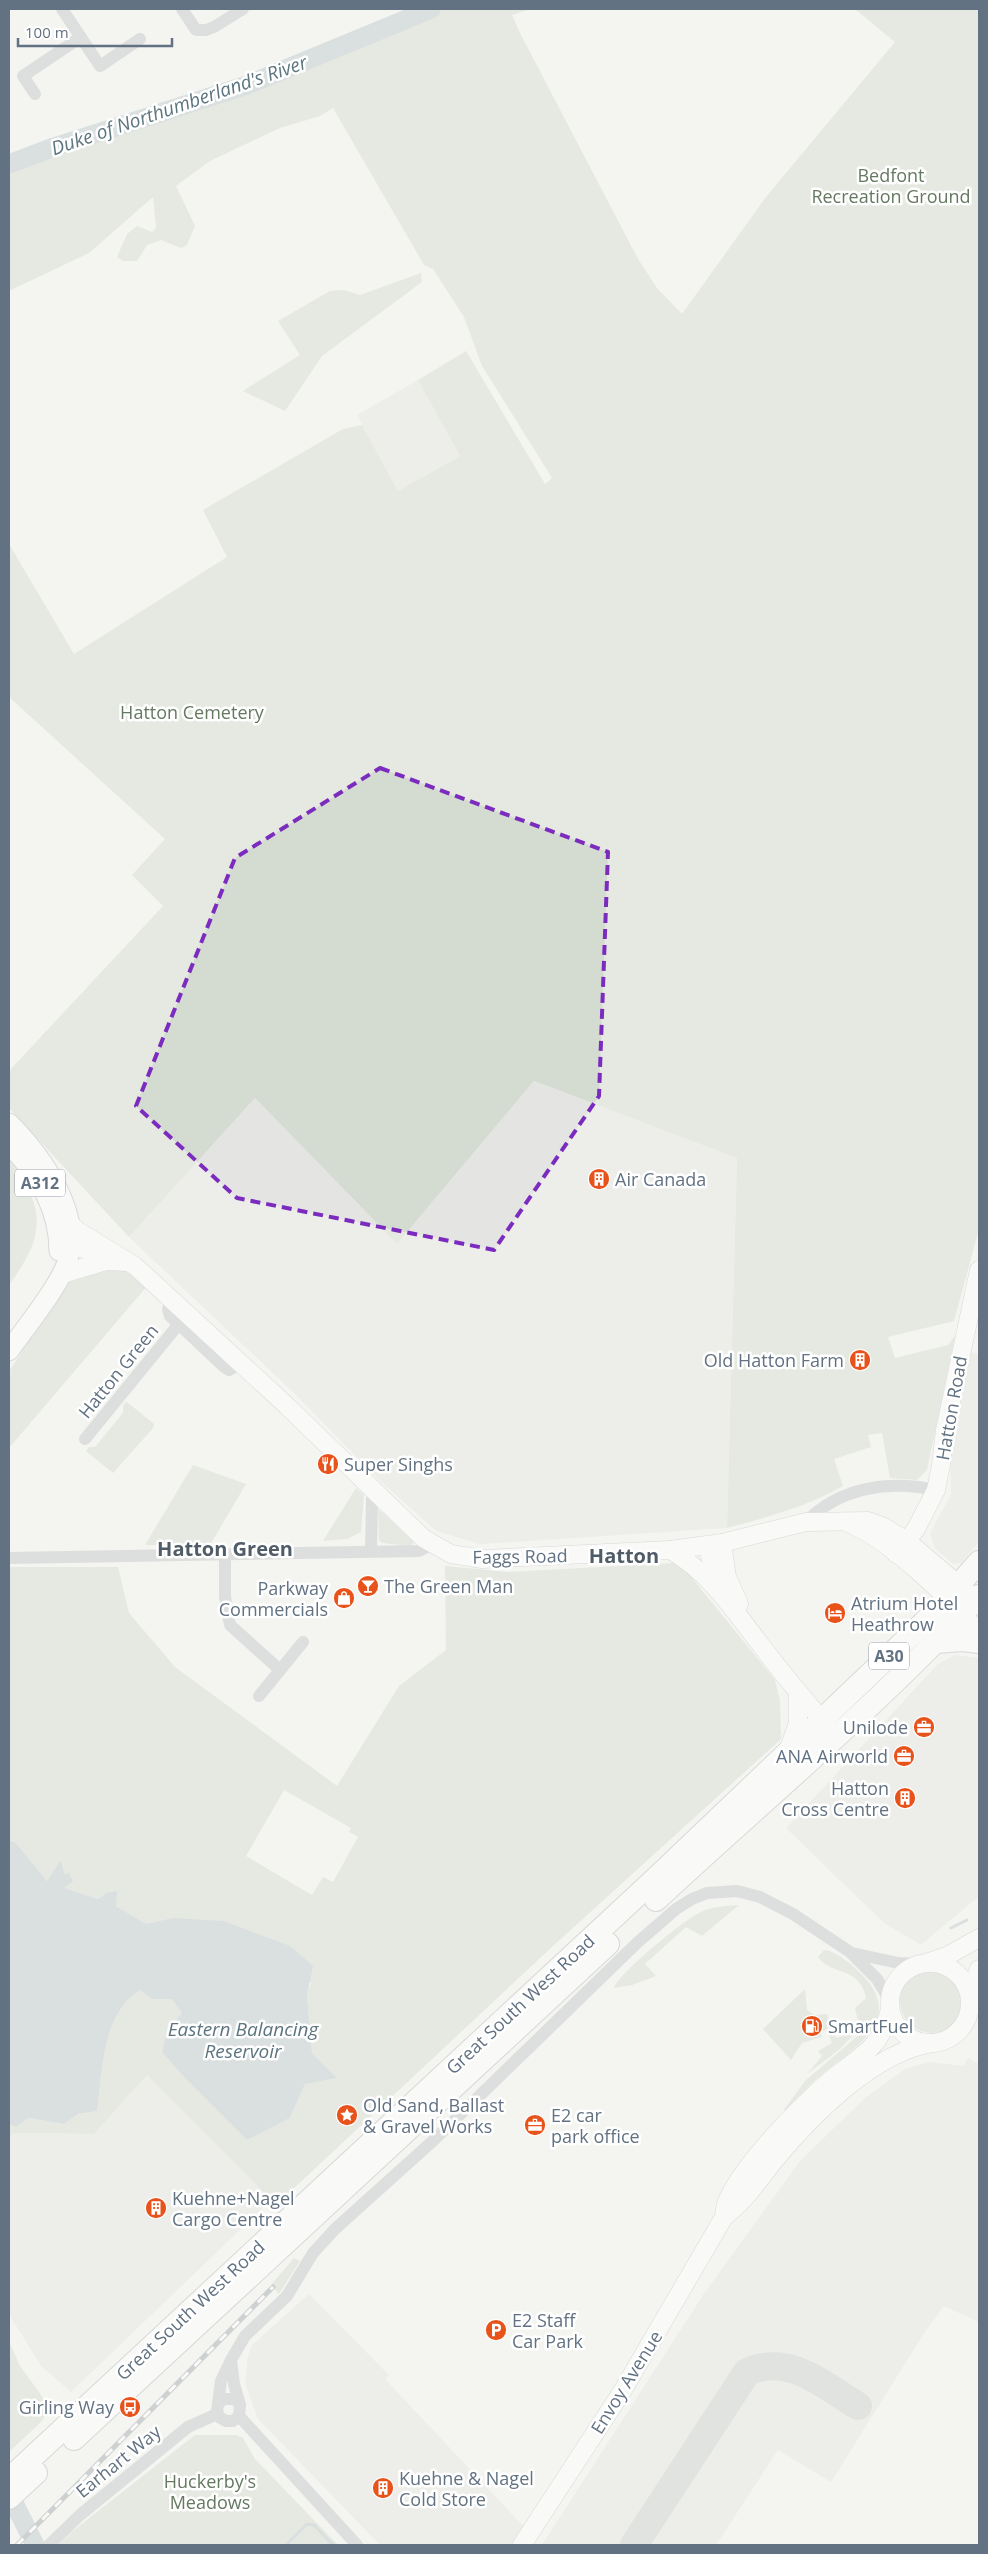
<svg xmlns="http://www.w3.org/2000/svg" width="988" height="2554" font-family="'Open Sans',sans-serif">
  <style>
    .built { fill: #e4e5e3 }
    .green { fill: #d4dbd1; fill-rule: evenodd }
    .water { fill: #bac5cb }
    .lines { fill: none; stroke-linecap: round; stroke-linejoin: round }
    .stream { stroke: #bac5cb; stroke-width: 3 }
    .river { stroke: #bac5cb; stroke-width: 19 }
    .taxiway { stroke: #cacece; stroke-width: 28 }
    .secondary-casing { stroke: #b3b8bd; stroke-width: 19 }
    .primary-casing { stroke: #b4b8bc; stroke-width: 21 }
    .highway-casing { stroke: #b4b7ba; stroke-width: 24 }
    .street { stroke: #c1c5c8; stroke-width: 12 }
    .secondary { stroke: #fff; stroke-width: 18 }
    .primary { stroke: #fff; stroke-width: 19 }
    .highway { stroke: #fff; stroke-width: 22 }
    .rail-casing { stroke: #a1a7ad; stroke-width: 5 }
    .rail { stroke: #fff; stroke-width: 3; stroke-dasharray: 9; stroke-linecap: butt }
    .marked { fill: none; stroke: #7b2cbf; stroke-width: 4; stroke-dasharray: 10 6; stroke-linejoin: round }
    .labels { text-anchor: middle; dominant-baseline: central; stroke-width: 5; stroke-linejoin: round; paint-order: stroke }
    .shield { fill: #fff; stroke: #919ca8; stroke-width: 1 }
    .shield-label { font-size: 16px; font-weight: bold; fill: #627282 }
    .park-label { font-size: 18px; fill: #657961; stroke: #fff }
    .poi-label { font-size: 18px; fill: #627282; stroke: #fff; text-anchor: start }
    .street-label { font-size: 18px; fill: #627282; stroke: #fff }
    .water-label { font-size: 19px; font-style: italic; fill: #5d757f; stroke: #fff }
    .quarter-label { font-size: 20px; font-weight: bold; fill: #505c67; stroke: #fff }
  </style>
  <rect width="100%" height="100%" fill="#f4f4f0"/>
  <g class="built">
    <path d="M418 380 460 456 398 491 357 415Z"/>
    <path d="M534 1081 737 1158 727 1528 480 1544 436 1531 376 1477 296 1395 129 1237 255 1098 397 1244Z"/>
    <path d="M968 1351 979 1354V1542L961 1563 953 1564 934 1547 930 1533 951 1495 950 1445Z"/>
    <path d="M955 1655 979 1658V1896L921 1945 884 1923 786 1828 938 1664Z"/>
    <path d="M968 2058 979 2064V2322L944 2306 924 2333 831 2482 778 2450 716 2545H542L703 2295 800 2161 865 2098 905 2069 929 2062 963 2066Z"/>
    <path d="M147 2075 271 2200 71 2392 41 2366 9 2314V2137L13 2133 94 2134Z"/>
    <path d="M309 2294 389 2375 385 2379 525 2528 512 2545H380L258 2419 245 2383 248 2356 252 2345Z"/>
  </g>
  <g class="green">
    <path d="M444 9H530L512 15 520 33 638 259 657 288 682 314 766 197 895 42 855 9H979V1229L954 1321 888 1337 895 1358 948 1345 955 1336 927 1470 917 1480 890 1478 882 1433 868 1435 871 1447 834 1459 843 1486C806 1507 768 1517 727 1528L737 1158 534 1081 397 1244 255 1098 129 1237 9 1108V1071L163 906 132 875 165 839 9 697V544L74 654 227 557 203 510 343 429 362 425 398 491 460 456 418 380 466 351 545 484 552 478 482 366 464 317 433 269 424 265 333 108 320 116 280 128 210 161 176 186 195 226 187 245 181 248 161 240 147 245 137 261H123L117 257 127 234 137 226 152 232 156 228 153 197 89 253 9 291V170L244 92Z"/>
    <path d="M421 273 422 282 322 356 285 411 243 391 300 355 278 321 330 291 344 290 360 295Z"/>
    <path d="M9 1159C16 1167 21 1176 26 1185 48 1225 33 1251 9 1285Z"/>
    <path d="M116 1266 130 1268 148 1285 9 1448V1371L73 1276Z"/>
    <path d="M127 1402 154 1424V1427L113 1473 86 1451 89 1447H95L123 1413V1405Z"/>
    <path d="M193 1465 246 1484 210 1545H145Z"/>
    <path d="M356 1488 364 1495 361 1532 347 1539 323 1541Z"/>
    <path d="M378 1509 414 1542 411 1546 382 1543 379 1540Z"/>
    <path d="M673 1563 683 1567 775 1680 780 1701 781 1739 553 1946 276 2205 147 2075 94 2134 13 2133 9 2137V2124L16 2127 29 2118 64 2124 78 2114 97 2111C103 2069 101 2015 140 1990L152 1999H172L182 2013 167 2031 162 2052 183 2076 247 2140 290 2118 305 2084 337 2078 312 2053 307 1994 311 1983 172 1918 146 1924 116 1906 106 1893 98 1899 64 1888 61 1861 47 1881 16 1843 9 1840V1567H118L129 1613 175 1667 337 1786 399 1686 446 1650 445 1566 509 1572ZM284 1790 351 1828 349 1832 358 1837 333 1882 323 1877 312 1895 246 1856Z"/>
    <path d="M739 1905 702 1936 686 1927 645 1964 656 1976 632 1985 614 1988C620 1972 685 1919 701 1912 713 1906 726 1906 739 1905Z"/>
    <path d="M824 1950C837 1951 855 1967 864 1977 908 2024 843 2054 815 2080 805 2089 796 2102 788 2113L784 2110 805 2081 861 2033 855 2008 866 1998C859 1965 833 1977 818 1957Z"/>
    <circle cx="932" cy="2001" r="32"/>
    <path d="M805 1989 807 2010 814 2015 827 2014 836 2038 857 2031 840 2049 807 2074 822 2056 818 2051 832 2043 827 2030 820 2031 822 2037 802 2043 791 2060 763 2029Z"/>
    <path d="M294 2258 300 2261 279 2294 271 2285Z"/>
    <path d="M9 2341 20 2366 44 2399 48 2410 42 2421 9 2452Z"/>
    <path d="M195 2435H236L243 2438 255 2459 338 2545H58L74 2530Z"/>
  </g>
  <path class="water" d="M9 1840 16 1843 47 1881 61 1860 64 1874 69 1873 73 1881 64 1888 98 1899 106 1893 117 1891 116 1906 146 1924 172 1918 223 1921 290 1946 313 1966 307 1995 312 2053 337 2078 305 2084 290 2118 247 2140 183 2076 162 2052 167 2031 182 2013 172 1999H152L140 1990C101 2015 103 2070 97 2111L78 2114 64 2124 29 2118 16 2127 9 2124Z"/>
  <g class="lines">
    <g class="stream">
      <path d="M951 1928 967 1920"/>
      <path d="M286 2545 307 2524 314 2525 333 2545"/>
    </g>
    <g class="river">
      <path d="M9 164 54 147 247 85 431 9"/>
      <path d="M9 2493 35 2545"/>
    </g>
    <path class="taxiway" d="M634 2545 747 2372C790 2353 823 2385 858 2406"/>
    <g class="secondary-casing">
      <g id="secondary">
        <path d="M69 1223 78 1231 135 1266 287 1406 423 1538 451 1554 482 1559 670 1550 722 1543 806 1522 868 1521 884 1527 907 1541 967 1592"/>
        <path d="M59 1244 109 1254"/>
        <path d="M62 1274 106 1261 127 1262"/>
        <path d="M848 1523C889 1539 951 1599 979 1633"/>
        <path d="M722 1543 727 1577 739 1604"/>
        <path d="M708 1546 717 1587"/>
        <path d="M670 1550C709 1572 733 1609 760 1644 782 1673 806 1702 831 1730"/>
        <path d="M896 1554 916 1529 936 1490 941 1465 945 1430 979 1270"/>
        <path d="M788 1751 798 1723V1693"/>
        <path d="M929 1962 947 1956 979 1938"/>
        <circle cx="930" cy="2003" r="40"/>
        <path d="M970 1995 979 1969"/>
        <path d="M724 2217C745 2201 758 2181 774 2161 811 2116 875 2051 933 2043"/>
        <path d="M522 2545 623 2390 724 2217C725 2211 725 2204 728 2199 745 2162 797 2110 827 2083 841 2071 863 2057 874 2044 883 2034 887 2021 890 2009"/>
      </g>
    </g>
    <g class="primary-casing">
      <g id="primary">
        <path d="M9 1123C41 1155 86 1216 66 1265 56 1290 26 1327 9 1351"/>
        <path d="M9 1145C38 1173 59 1210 59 1251"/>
      </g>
    </g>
    <g class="highway-casing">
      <g id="highway">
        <path d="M936 1642 962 1640 979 1642"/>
        <path d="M656 1900C764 1799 879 1705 979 1596"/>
        <path d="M74 2439 608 1944"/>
        <path d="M9 2479 656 1878 933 1614 979 1562"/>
        <path d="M9 2498 36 2473"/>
      </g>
    </g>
    <g class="street">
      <path d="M62 9 100 66 140 39"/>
      <path d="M182 9 196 30H206L214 27 243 9"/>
      <path d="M35 94 23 76 81 37"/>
      <path d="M174 1301 168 1309 170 1316 223 1366 229 1370 241 1363"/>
      <path d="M85 1439 178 1325"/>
      <path d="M806 1522C840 1487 889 1480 936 1490"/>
      <path d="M371 1551 372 1499 376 1492"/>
      <path d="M225 1555V1597L230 1625 280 1670"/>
      <path d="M9 1558 419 1551 431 1545"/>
      <path d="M259 1696 303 1642"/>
      <path d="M852 1953 898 1963 919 1964"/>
      <path d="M231 2360 234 2384 240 2405"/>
      <path d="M218 2404 224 2399H235L240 2405 239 2416 233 2421H226L219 2417 217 2411 221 2381 231 2360 245 2336 287 2296 313 2253 335 2229 435 2139 637 1943 676 1909 692 1899 707 1893 737 1891 760 1897 793 1914 850 1952 877 1979 890 2001"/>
      <path d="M239 2416 357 2545"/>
      <path d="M49 2545 80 2515 188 2427 217 2414"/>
    </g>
    <use href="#secondary" class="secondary"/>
    <use href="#primary" class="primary"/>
    <use href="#highway" class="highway"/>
    <g class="rail-casing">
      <path id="rail" d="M17 2545 273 2287"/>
    </g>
    <use href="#rail" class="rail"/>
  </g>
  <path d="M0 0H988V2554H0ZM380 768 608 852 599 1096 494 1250 237 1198 136 1106 235 858Z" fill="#f4f4f0" fill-opacity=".55" fill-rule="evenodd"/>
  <path class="marked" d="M380 768 608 852 599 1096 494 1250 237 1198 136 1106 235 858Z"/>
  <defs>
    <g id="building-disc" transform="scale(1.125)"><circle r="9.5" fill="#e8531c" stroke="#fff"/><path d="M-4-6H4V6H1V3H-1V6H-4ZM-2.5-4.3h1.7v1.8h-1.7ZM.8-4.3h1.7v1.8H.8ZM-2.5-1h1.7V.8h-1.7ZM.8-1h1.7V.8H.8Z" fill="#fff"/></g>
    <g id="restaurant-disc" transform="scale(1.125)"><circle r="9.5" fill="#e8531c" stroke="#fff"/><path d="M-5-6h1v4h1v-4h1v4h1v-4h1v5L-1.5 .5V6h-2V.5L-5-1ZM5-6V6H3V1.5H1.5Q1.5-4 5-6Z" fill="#fff"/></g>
    <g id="bar-disc" transform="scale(1.125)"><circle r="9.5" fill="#e8531c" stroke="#fff"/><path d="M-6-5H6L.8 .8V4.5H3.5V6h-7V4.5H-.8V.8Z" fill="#fff"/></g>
    <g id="shop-disc" transform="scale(1.125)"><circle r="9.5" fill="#e8531c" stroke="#fff"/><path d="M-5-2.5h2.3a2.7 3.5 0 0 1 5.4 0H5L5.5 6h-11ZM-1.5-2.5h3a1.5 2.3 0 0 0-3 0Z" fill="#fff"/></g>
    <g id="hotel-disc" transform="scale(1.125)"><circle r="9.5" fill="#e8531c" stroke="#fff"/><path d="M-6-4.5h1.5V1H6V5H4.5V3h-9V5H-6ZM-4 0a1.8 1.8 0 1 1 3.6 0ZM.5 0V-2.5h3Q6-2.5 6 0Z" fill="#fff"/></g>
    <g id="office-disc" transform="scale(1.125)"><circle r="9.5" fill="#e8531c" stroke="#fff"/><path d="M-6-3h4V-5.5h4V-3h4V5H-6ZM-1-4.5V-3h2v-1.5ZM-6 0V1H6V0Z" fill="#fff"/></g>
    <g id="fuel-disc" transform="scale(1.125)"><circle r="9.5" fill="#e8531c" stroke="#fff"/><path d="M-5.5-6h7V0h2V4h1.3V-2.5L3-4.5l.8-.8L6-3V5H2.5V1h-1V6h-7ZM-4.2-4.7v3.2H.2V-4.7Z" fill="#fff"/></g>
    <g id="sight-disc" transform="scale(1.125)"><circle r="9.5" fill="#e8531c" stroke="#fff"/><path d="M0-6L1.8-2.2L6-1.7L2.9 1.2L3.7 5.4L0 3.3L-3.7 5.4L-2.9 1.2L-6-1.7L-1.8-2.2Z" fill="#fff"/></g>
    <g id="parking-disc" transform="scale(1.125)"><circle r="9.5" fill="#e8531c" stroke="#fff"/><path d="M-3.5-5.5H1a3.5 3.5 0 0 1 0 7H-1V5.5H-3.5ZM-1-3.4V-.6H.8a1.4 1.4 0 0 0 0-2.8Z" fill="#fff"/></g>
    <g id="bus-disc" transform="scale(1.125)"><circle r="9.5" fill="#e8531c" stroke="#fff"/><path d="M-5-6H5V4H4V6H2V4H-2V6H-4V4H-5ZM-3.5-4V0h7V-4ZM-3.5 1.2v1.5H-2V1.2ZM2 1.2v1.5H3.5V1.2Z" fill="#fff"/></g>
  </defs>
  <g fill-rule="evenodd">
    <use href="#building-disc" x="599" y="1179"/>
    <use href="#building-disc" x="860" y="1360"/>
    <use href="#restaurant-disc" x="328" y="1464"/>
    <use href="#bar-disc" x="368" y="1586"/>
    <use href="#shop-disc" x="344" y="1598"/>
    <use href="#hotel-disc" x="835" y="1613"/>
    <use href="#office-disc" x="924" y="1727"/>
    <use href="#office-disc" x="904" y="1756"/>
    <use href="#building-disc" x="905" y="1798"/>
    <use href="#fuel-disc" x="812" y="2026"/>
    <use href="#sight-disc" x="347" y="2115"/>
    <use href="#office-disc" x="535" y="2125"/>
    <use href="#building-disc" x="156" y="2208"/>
    <use href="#parking-disc" x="496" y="2330"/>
    <use href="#bus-disc" x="130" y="2407"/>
    <use href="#building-disc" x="383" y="2488"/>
  </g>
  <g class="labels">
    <g class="shield">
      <rect x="15" y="1169.5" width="50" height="27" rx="4"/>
      <rect x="869" y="1642.5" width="40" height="27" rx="4"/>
    </g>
    <g class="shield-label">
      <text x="40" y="1183">A312</text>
      <text x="889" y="1656">A30</text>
    </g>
    <g class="park-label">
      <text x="891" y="175">Bedfont<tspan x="891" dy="21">Recreation Ground</tspan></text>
      <text x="192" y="712">Hatton Cemetery</text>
      <text x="210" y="2481">Huckerby's<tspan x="210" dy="21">Meadows</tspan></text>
    </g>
    <g class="poi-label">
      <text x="615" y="1179">Air Canada</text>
      <text x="844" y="1360" text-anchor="end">Old Hatton Farm</text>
      <text x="344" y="1464">Super Singhs</text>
      <text x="384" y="1586">The Green Man</text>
      <text x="328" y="1588" text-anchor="end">Parkway<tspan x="328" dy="21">Commercials</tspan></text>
      <text x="851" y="1603">Atrium Hotel<tspan x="851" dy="21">Heathrow</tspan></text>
      <text x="908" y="1727" text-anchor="end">Unilode</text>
      <text x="888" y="1756" text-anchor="end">ANA Airworld</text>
      <text x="889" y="1788" text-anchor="end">Hatton<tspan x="889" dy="21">Cross Centre</tspan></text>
      <text x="828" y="2026">SmartFuel</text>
      <text x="363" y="2105">Old Sand, Ballast<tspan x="363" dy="21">&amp; Gravel Works</tspan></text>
      <text x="551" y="2115">E2 car<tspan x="551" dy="21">park office</tspan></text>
      <text x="172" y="2198">Kuehne+Nagel<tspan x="172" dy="21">Cargo Centre</tspan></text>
      <text x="512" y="2320">E2 Staff<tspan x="512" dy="21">Car Park</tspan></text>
      <text x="114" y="2407" text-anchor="end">Girling Way</text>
      <text x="399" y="2478">Kuehne &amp; Nagel<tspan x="399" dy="21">Cold Store</tspan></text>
    </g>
    <g class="street-label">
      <text transform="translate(118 1371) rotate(-51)">Hatton Green</text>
      <text transform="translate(951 1408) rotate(-80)">Hatton Road</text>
      <text transform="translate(520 1556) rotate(-1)">Faggs Road</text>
      <text transform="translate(520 2004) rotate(-43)">Great South West Road</text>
      <text transform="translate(190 2310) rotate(-43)">Great South West Road</text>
      <text transform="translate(626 2382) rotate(-58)">Envoy Avenue</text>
      <text transform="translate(118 2461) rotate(-39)">Earhart Way</text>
    </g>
    <g class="water-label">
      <text transform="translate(179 105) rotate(-19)">Duke of Northumberland's River</text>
      <text x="243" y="2029">Eastern Balancing<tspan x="243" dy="22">Reservoir</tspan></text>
    </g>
    <g class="quarter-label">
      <text x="225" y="1548">Hatton Green</text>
      <text x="624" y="1555">Hatton</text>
    </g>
  </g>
  <rect width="988" height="2554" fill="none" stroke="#627282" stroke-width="20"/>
  <path d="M18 38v8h154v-8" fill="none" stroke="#627282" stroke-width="2.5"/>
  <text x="25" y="38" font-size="15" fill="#627282" stroke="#ffffff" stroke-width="4" paint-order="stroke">100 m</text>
</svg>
